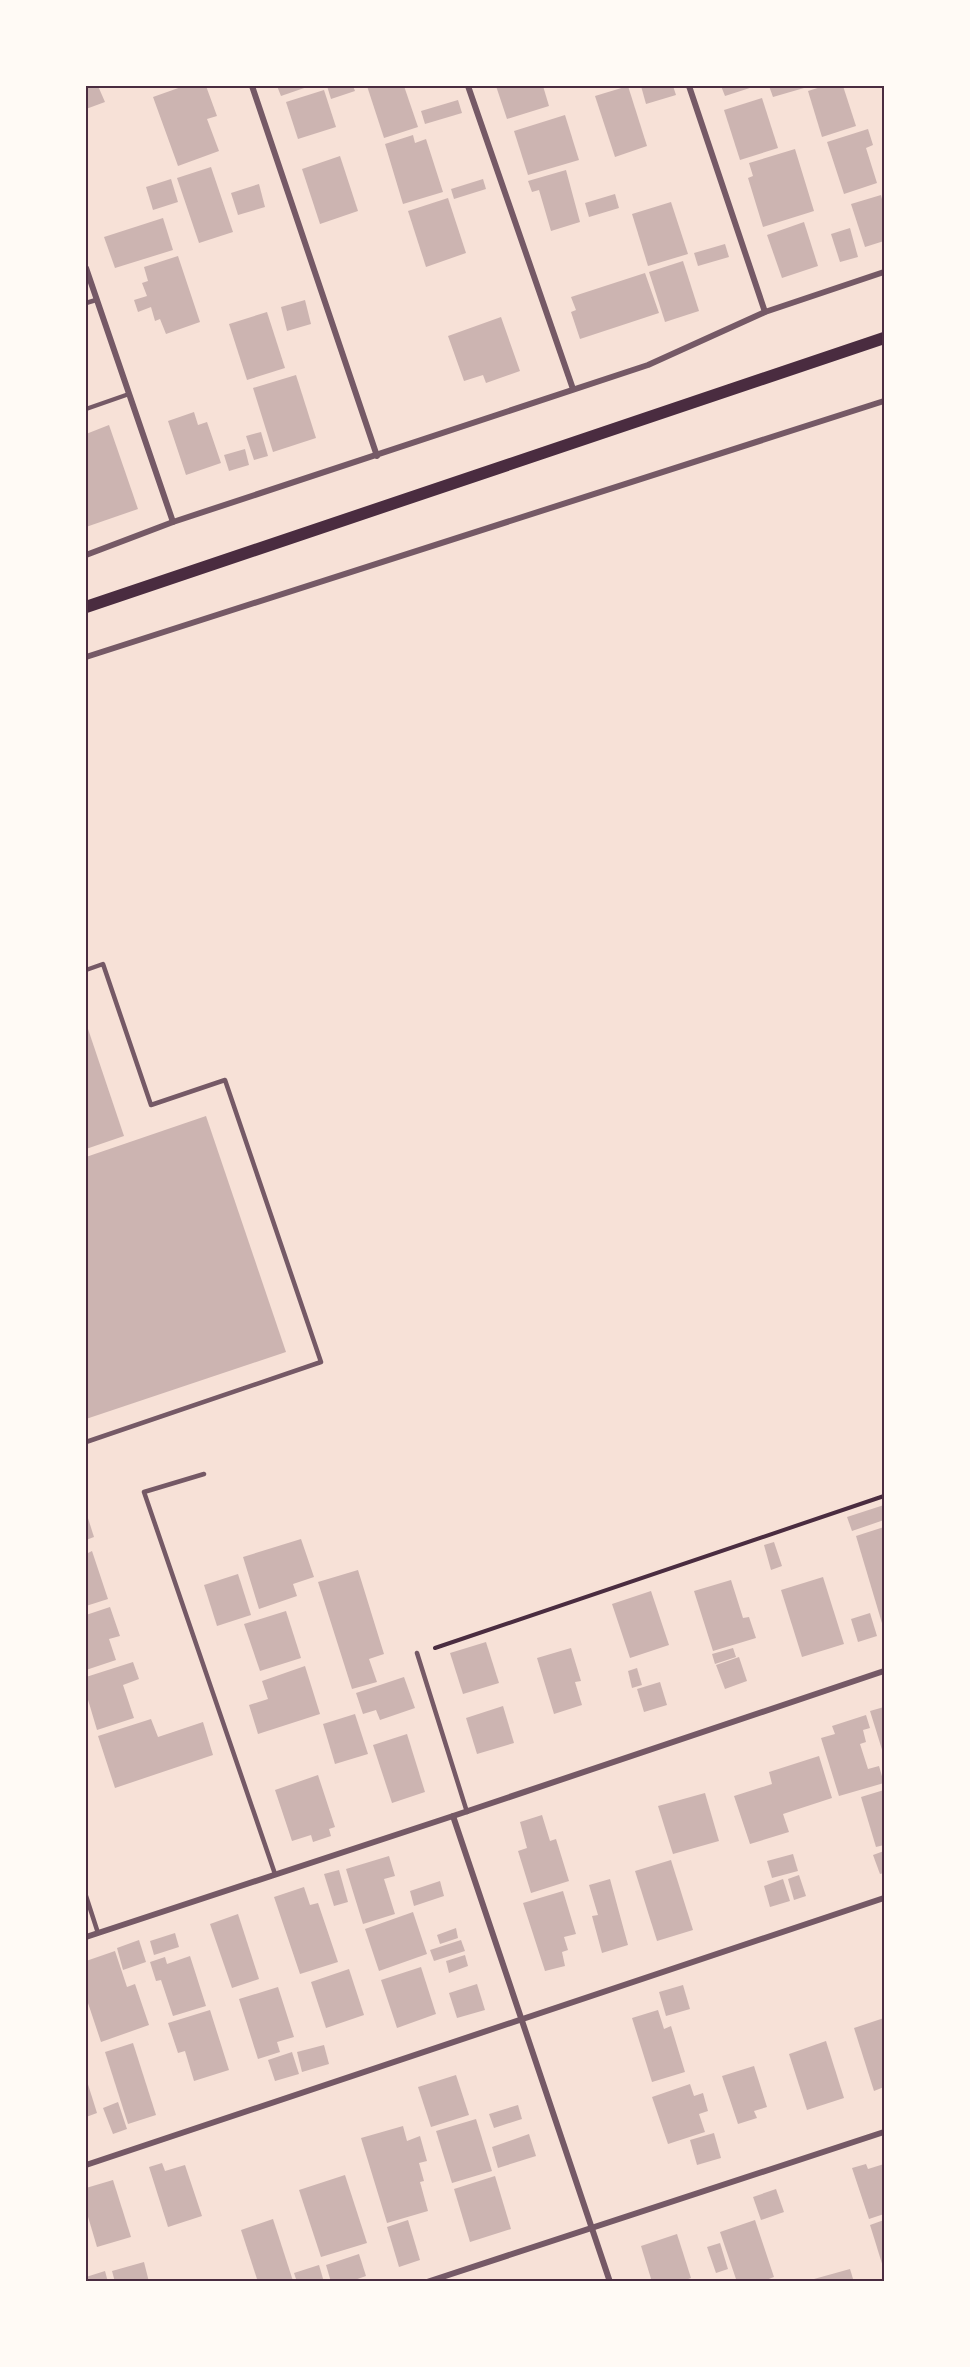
<svg xmlns="http://www.w3.org/2000/svg" width="970" height="2367" font-family="'Space Grotesk',sans-serif">
  <style>
    .building { fill: #ccb4b1 }
    .lines { fill: none; stroke-linecap: round; stroke-linejoin: round }
    .path { stroke: #4a2c40; stroke-width: 4 }
    .service { stroke: #755966; stroke-width: 4.5 }
    .minor { stroke: #755966; stroke-width: 6 }
    .secondary { stroke: #4a2c40; stroke-width: 12 }
    .neatline { fill: none; stroke: #4a2c40; stroke-width: 2 }
  </style>
  <rect width="100%" height="100%" fill="#f7e1d7"/>
  <g class="building">
    <path d="M86 86H98L105 102 86 109Z"/>
    <path d="M184 86H206L217 116 207 119 219 151 178 166 153 97Z"/>
    <path d="M277 86H310L281 96Z"/>
    <path d="M327 86H353L355 91 331 99Z"/>
    <path d="M367 86H404L418 127 384 138Z"/>
    <path d="M496 86H543L549 106 507 119Z"/>
    <path d="M628 86 647 146 615 157 595 96Z"/>
    <path d="M641 86H673L676 95 646 104Z"/>
    <path d="M721 86H756L725 96Z"/>
    <path d="M769 86H803L804 88 773 97Z"/>
    <path d="M824 86H843L856 126 822 137 808 91Z"/>
    <path d="M324 90 336 127 298 139 286 102Z"/>
    <path d="M762 98 778 148 740 160 724 110Z"/>
    <path d="M458 100 462 113 425 124 421 111Z"/>
    <path d="M565 115 579 160 528 175 514 131Z"/>
    <path d="M868 129 873 145 866 148 877 183 844 194 827 142Z"/>
    <path d="M413 135 415 143 426 139 443 192 403 204 385 144Z"/>
    <path d="M795 149 814 211 763 227 748 178 753 176 749 163Z"/>
    <path d="M340 156 358 211 320 224 302 169Z"/>
    <path d="M211 167 233 232 199 243 177 178Z"/>
    <path d="M566 170 580 222 551 231 539 190 532 192 528 181Z"/>
    <path d="M171 179 178 202 153 210 146 187Z"/>
    <path d="M483 179 486 189 454 199 451 189Z"/>
    <path d="M259 184 265 207 238 215 231 193Z"/>
    <path d="M615 194 619 208 589 217 585 203Z"/>
    <path d="M881 195 884 207V241L865 247 851 204Z"/>
    <path d="M448 198 466 253 426 267 408 211Z"/>
    <path d="M671 202 688 254 648 266 632 214Z"/>
    <path d="M163 218 173 250 115 268 104 237Z"/>
    <path d="M804 222 818 266 782 278 767 235Z"/>
    <path d="M850 228 858 257 840 262 831 234Z"/>
    <path d="M725 244 729 257 698 266 694 253Z"/>
    <path d="M178 256 200 322 166 334 160 319 155 321 151 307 138 312 134 300 147 296 142 283 148 281 144 267Z"/>
    <path d="M683 261 699 311 665 322 649 272Z"/>
    <path d="M645 273 659 313 580 339 571 312 576 310 571 297Z"/>
    <path d="M305 300 311 324 287 331 281 307Z"/>
    <path d="M267 312 285 368 247 380 229 324Z"/>
    <path d="M501 317 520 371 486 383 483 375 464 381 448 336Z"/>
    <path d="M296 375 316 438 273 452 253 388Z"/>
    <path d="M194 412 198 425 207 422 221 463 186 475 168 421Z"/>
    <path d="M109 425 138 509 86 527V434Z"/>
    <path d="M261 432 268 456 254 460 246 436Z"/>
    <path d="M245 449 249 465 229 471 224 455Z"/>
    <path d="M86 1023 124 1136 86 1149Z"/>
    <path d="M206 1116 286 1352 86 1419V1157Z"/>
    <path d="M884 1505V1520L852 1531 847 1517Z"/>
    <path d="M86 1512 94 1537 86 1540Z"/>
    <path d="M884 1527V1630L856 1536Z"/>
    <path d="M301 1539 314 1577 293 1584 297 1596 259 1609 243 1557Z"/>
    <path d="M774 1542 782 1566 771 1570 764 1545Z"/>
    <path d="M92 1551 108 1599 86 1606V1554Z"/>
    <path d="M358 1570 384 1654 369 1659 377 1682 352 1689 318 1582Z"/>
    <path d="M238 1574 251 1615 217 1626 204 1585Z"/>
    <path d="M823 1577 844 1644 802 1657 781 1590Z"/>
    <path d="M731 1580 743 1618 749 1617 756 1638 713 1651 694 1591Z"/>
    <path d="M651 1591 669 1645 630 1658 612 1604Z"/>
    <path d="M110 1607 120 1636 109 1639 116 1660 86 1670V1615Z"/>
    <path d="M286 1611 301 1658 260 1671 244 1624Z"/>
    <path d="M870 1613 877 1636 858 1642 851 1619Z"/>
    <path d="M486 1642 499 1683 463 1694 450 1653Z"/>
    <path d="M571 1648 581 1681 575 1682 582 1705 554 1714 537 1658Z"/>
    <path d="M733 1648 736 1657 715 1664 712 1654Z"/>
    <path d="M739 1657 747 1681 725 1689 716 1665Z"/>
    <path d="M133 1662 139 1679 123 1685 134 1718 97 1730 86 1693V1677Z"/>
    <path d="M305 1666 320 1714 258 1734 249 1705 268 1699 262 1681Z"/>
    <path d="M637 1668 642 1685 632 1688 628 1671Z"/>
    <path d="M404 1677 415 1708 380 1720 376 1710 363 1714 356 1693Z"/>
    <path d="M660 1682 667 1705 644 1712 637 1689Z"/>
    <path d="M503 1706 514 1743 477 1754 466 1718Z"/>
    <path d="M884 1707V1756L870 1711Z"/>
    <path d="M355 1714 368 1754 335 1764 323 1724Z"/>
    <path d="M866 1715 870 1728 863 1730 866 1742 860 1744 868 1769 879 1766 884 1783 839 1796 821 1738 835 1734 832 1726Z"/>
    <path d="M151 1719 158 1737 203 1722 213 1755 115 1788 98 1736Z"/>
    <path d="M407 1734 425 1792 392 1803 373 1745Z"/>
    <path d="M819 1756 832 1798 783 1814 789 1832 750 1844 734 1796 772 1784 769 1772Z"/>
    <path d="M318 1775 335 1827 329 1829 331 1836 313 1842 311 1835 292 1841 275 1790Z"/>
    <path d="M884 1790V1845L876 1847 861 1797Z"/>
    <path d="M705 1793 719 1841 673 1854 658 1806Z"/>
    <path d="M542 1815 550 1841 556 1839 569 1881 531 1893 518 1851 527 1848 520 1822Z"/>
    <path d="M884 1851V1873L880 1874 873 1855Z"/>
    <path d="M793 1854 798 1871 772 1878 767 1861Z"/>
    <path d="M389 1856 395 1876 384 1879 395 1914 363 1924 346 1869Z"/>
    <path d="M671 1860 693 1930 657 1941 635 1871Z"/>
    <path d="M339 1870 348 1902 334 1906 324 1874Z"/>
    <path d="M799 1875 806 1896 794 1900 788 1879Z"/>
    <path d="M610 1879 628 1945 602 1953 592 1916 598 1915 589 1885Z"/>
    <path d="M783 1879 790 1901 770 1907 764 1886Z"/>
    <path d="M440 1881 444 1896 414 1906 410 1891Z"/>
    <path d="M304 1887 310 1905 318 1903 338 1962 300 1974 274 1897Z"/>
    <path d="M563 1891 576 1934 564 1937 568 1950 562 1952 565 1966 545 1971 523 1903Z"/>
    <path d="M413 1912 427 1954 379 1971 365 1929Z"/>
    <path d="M238 1914 259 1979 232 1988 210 1924Z"/>
    <path d="M456 1928 458 1938 440 1944 437 1935Z"/>
    <path d="M175 1933 179 1947 154 1955 150 1941Z"/>
    <path d="M139 1940 146 1962 123 1970 117 1948Z"/>
    <path d="M461 1940 465 1951 434 1961 430 1950Z"/>
    <path d="M115 1951 127 1987 135 1984 149 2025 101 2042 86 1997V1961Z"/>
    <path d="M465 1955 468 1966 449 1973 446 1961Z"/>
    <path d="M190 1956 206 2006 173 2016 161 1980 156 1981 150 1962 165 1957 167 1964Z"/>
    <path d="M421 1967 436 2014 397 2028 381 1980Z"/>
    <path d="M349 1969 364 2015 326 2028 311 1982Z"/>
    <path d="M477 1984 485 2010 457 2018 449 1993Z"/>
    <path d="M683 1985 690 2009 666 2016 659 1992Z"/>
    <path d="M278 1987 294 2037 277 2042 280 2052 258 2059 239 1999Z"/>
    <path d="M210 2010 229 2070 194 2081 185 2051 178 2053 168 2023Z"/>
    <path d="M658 2010 664 2029 671 2026 685 2072 652 2082 632 2018Z"/>
    <path d="M884 2018V2087L874 2091 854 2028Z"/>
    <path d="M826 2041 844 2098 807 2110 789 2054Z"/>
    <path d="M133 2043 156 2115 128 2124 105 2052Z"/>
    <path d="M324 2045 329 2064 302 2072 297 2052Z"/>
    <path d="M292 2052 299 2074 275 2081 268 2060Z"/>
    <path d="M754 2066 767 2107 754 2111 757 2118 738 2124 722 2076Z"/>
    <path d="M456 2075 469 2115 431 2127 418 2087Z"/>
    <path d="M86 2078 97 2113 86 2117Z"/>
    <path d="M690 2084 694 2096 703 2093 708 2111 699 2114 705 2132 668 2144 652 2097Z"/>
    <path d="M118 2102 127 2129 113 2134 103 2108Z"/>
    <path d="M518 2105 522 2119 494 2128 489 2114Z"/>
    <path d="M476 2119 492 2171 452 2183 436 2131Z"/>
    <path d="M403 2126 407 2141 420 2136 427 2161 419 2163 424 2181 420 2182 428 2211 387 2223 361 2138Z"/>
    <path d="M714 2133 721 2158 697 2165 690 2140Z"/>
    <path d="M529 2134 536 2156 498 2168 492 2147Z"/>
    <path d="M162 2163 165 2171 185 2165 202 2216 168 2227 149 2167Z"/>
    <path d="M866 2164 868 2169 884 2164V2214L869 2219 852 2168Z"/>
    <path d="M345 2175 367 2243 321 2257 299 2190Z"/>
    <path d="M495 2176 511 2229 470 2242 454 2189Z"/>
    <path d="M113 2180 131 2237 97 2247 86 2210V2188Z"/>
    <path d="M776 2189 784 2212 761 2220 753 2197Z"/>
    <path d="M273 2219 293 2281 291 2282H258L241 2230Z"/>
    <path d="M408 2220 420 2260 399 2267 387 2227Z"/>
    <path d="M755 2220 774 2277 761 2282H737L720 2232Z"/>
    <path d="M884 2220V2270L870 2225Z"/>
    <path d="M677 2234 691 2278 680 2282H652L641 2246Z"/>
    <path d="M720 2243 728 2269 716 2273 707 2247Z"/>
    <path d="M359 2254 366 2276 349 2282H331L326 2265Z"/>
    <path d="M144 2262 149 2282H115L112 2271Z"/>
    <path d="M319 2265 324 2282H297L294 2273Z"/>
    <path d="M850 2269 854 2282H815L814 2279Z"/>
    <path d="M105 2271 108 2282H86V2277Z"/>
  </g>
  <g class="lines">
    <path class="path" d="M435 1648 884 1496"/>
    <g class="service">
      <path d="M86 303 96 300"/>
      <path d="M86 409 129 394"/>
      <path d="M86 970 103 964 151 1105 225 1080 321 1362 86 1442"/>
      <path d="M204 1474 144 1492 275 1874"/>
      <path d="M417 1653 467 1812"/>
      <path d="M86 1896 98 1933"/>
    </g>
    <g class="minor">
      <path d="M252 86 377 456"/>
      <path d="M468 86 573 389"/>
      <path d="M689 86 765 312"/>
      <path d="M86 268 173 522"/>
      <path d="M86 555 173 522 648 365 765 312 884 272"/>
      <path d="M86 657 884 401"/>
      <path d="M453 1816 610 2282"/>
      <path d="M86 1937 453 1816 884 1671"/>
      <path d="M86 2165 884 1898"/>
      <path d="M427 2282 884 2132"/>
    </g>
    <path class="secondary" d="M86 607 884 338"/>
  </g>
  <rect width="970" height="2367" fill="none" stroke="#fffaf5" stroke-width="174"/>
  <rect x="87" y="87" width="796" height="2193" class="neatline"/>
</svg>
